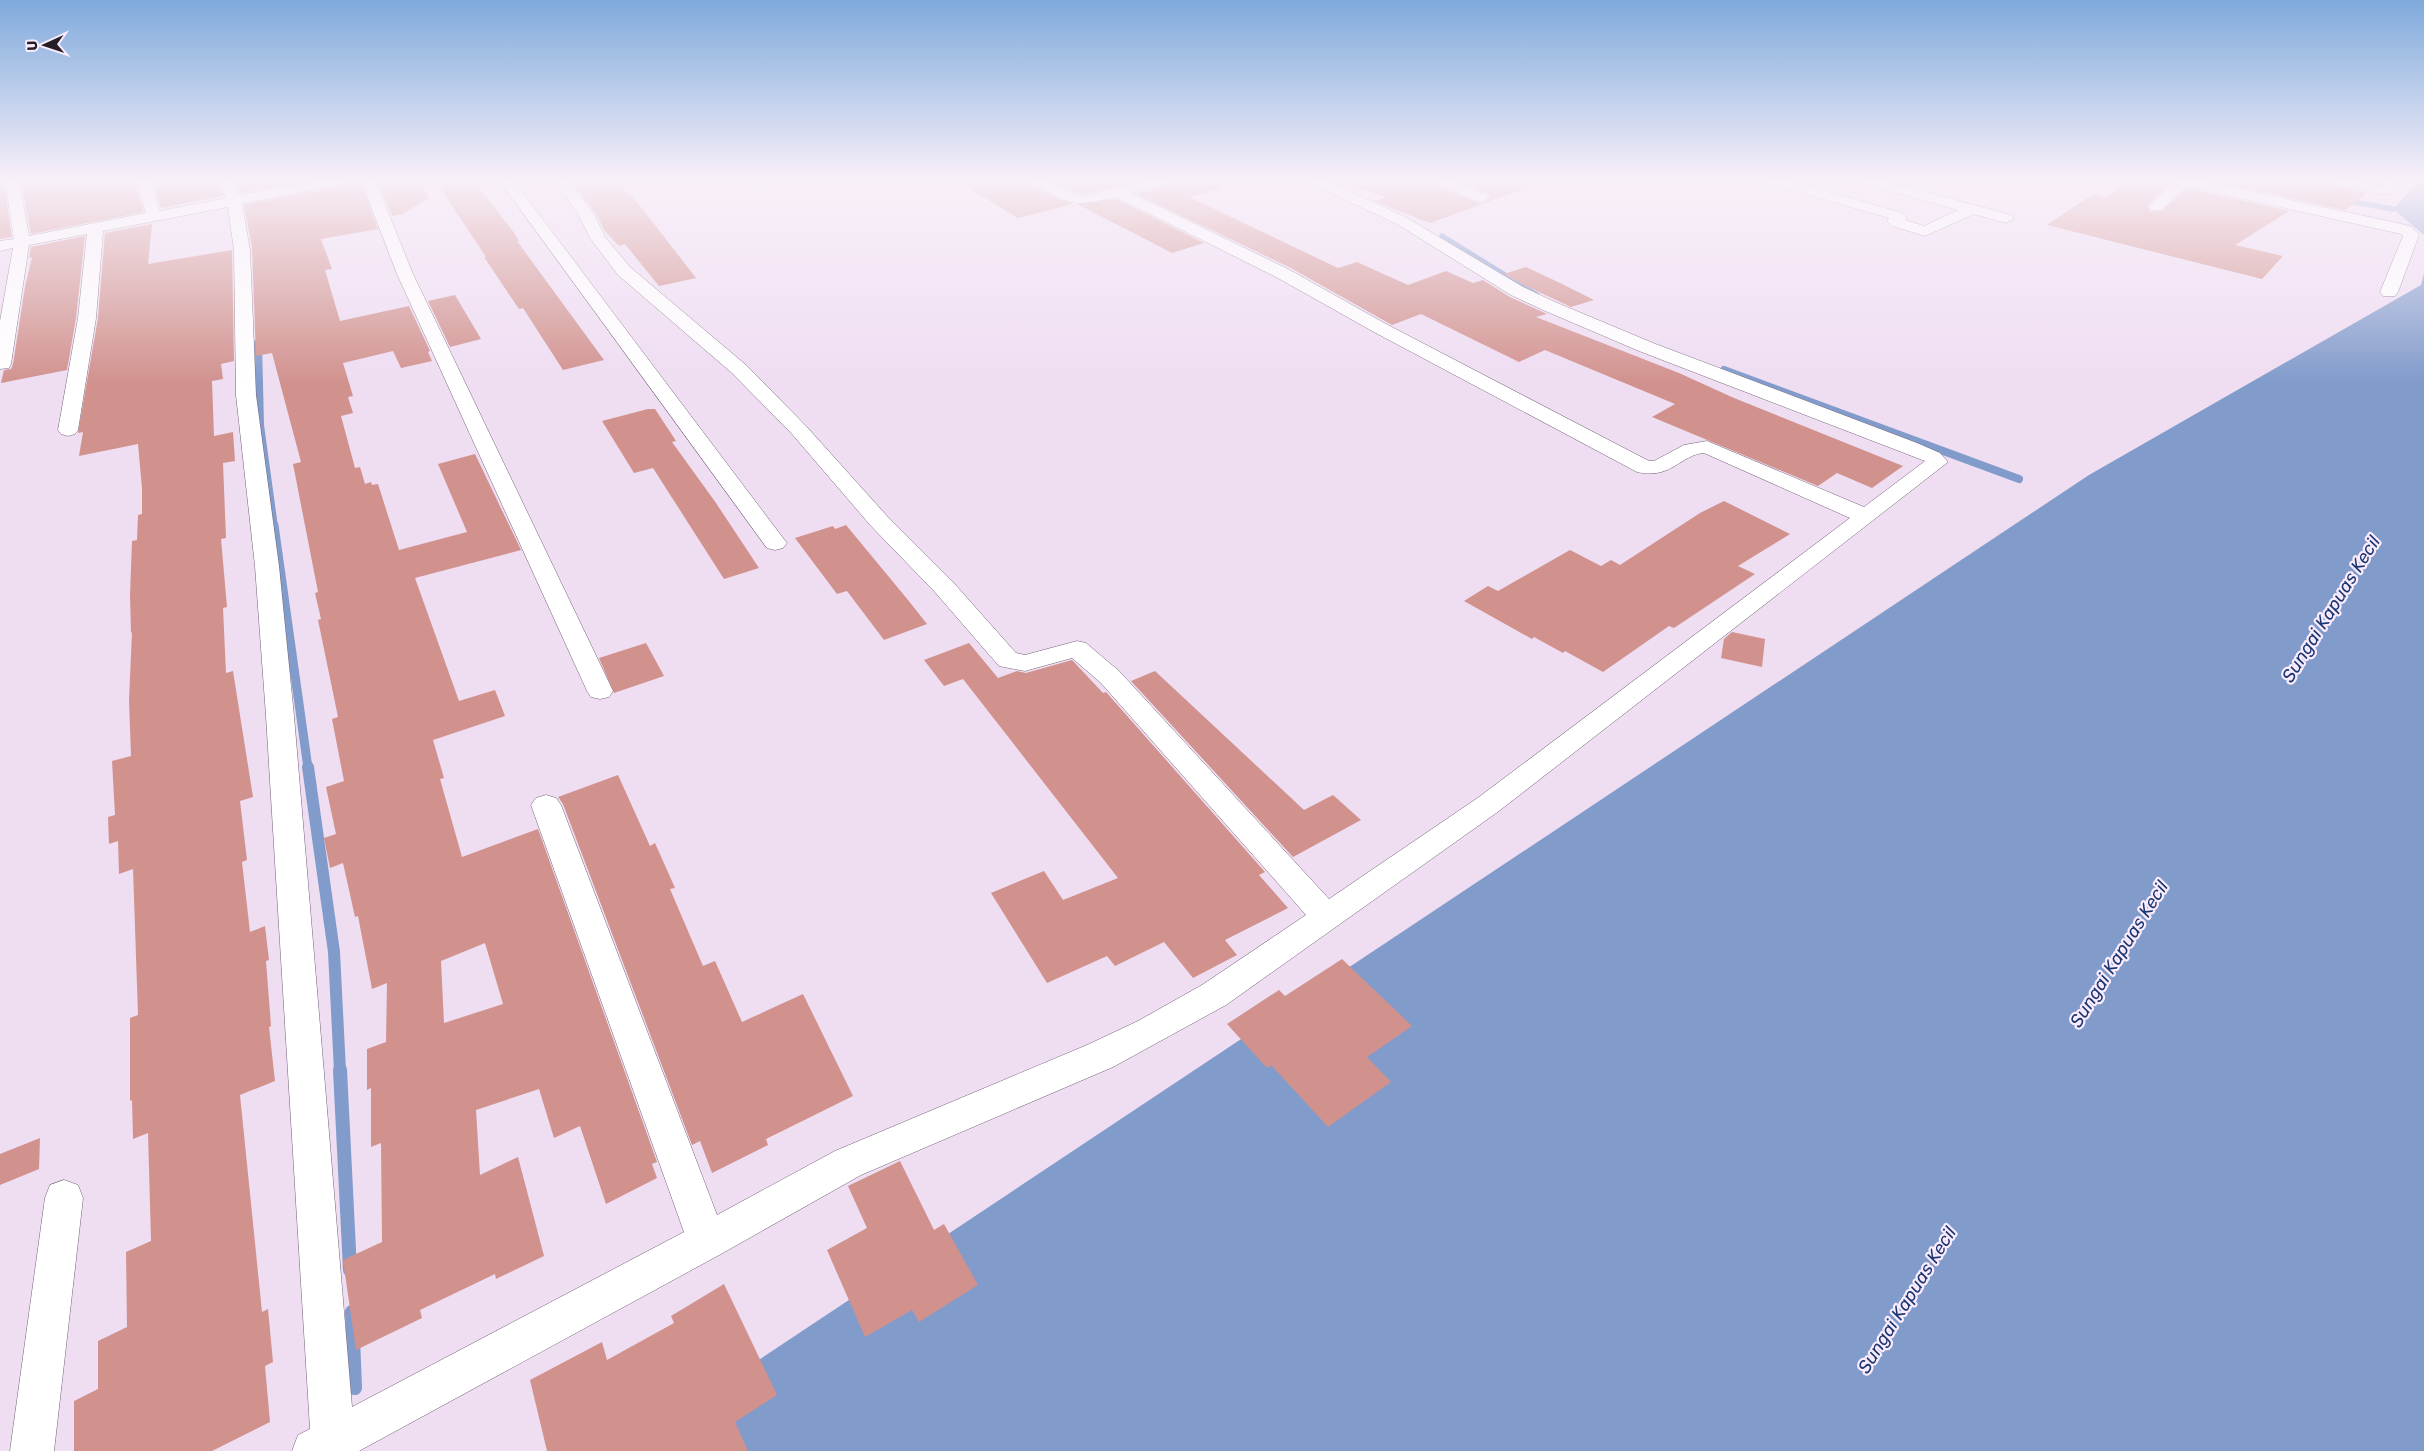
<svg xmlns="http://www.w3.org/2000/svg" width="2424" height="1451" font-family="Rubik,sans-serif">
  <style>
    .water { fill: #819bcb }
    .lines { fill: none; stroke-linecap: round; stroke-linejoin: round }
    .stream-far4 { stroke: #819bcb; stroke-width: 5.5 }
    .stream-far3 { stroke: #819bcb; stroke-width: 8 }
    .stream-far2 { stroke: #819bcb; stroke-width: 9 }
    .stream-far1 { stroke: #819bcb; stroke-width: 12 }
    .stream { stroke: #819bcb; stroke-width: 14 }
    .building { fill: #d1928e; fill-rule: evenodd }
    .minor-casing { stroke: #736376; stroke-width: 1 }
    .minor { fill: #fff; fill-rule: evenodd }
    .labels { text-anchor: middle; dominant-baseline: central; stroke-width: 4.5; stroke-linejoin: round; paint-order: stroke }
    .water-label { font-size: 18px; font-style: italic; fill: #1a3771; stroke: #faebfd }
  </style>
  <rect width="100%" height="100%" fill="#efddf2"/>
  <g class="water">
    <path d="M2420 180H2424V235L2393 209Z"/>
    <path d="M2424 273V1451H622L2089 475 2421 285Z"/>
  </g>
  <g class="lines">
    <g class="stream-far4">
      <path d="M2233 180 2252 184"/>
      <path d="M2342 200 2393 209"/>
      <path d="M1442 236 1537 295"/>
    </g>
    <g class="stream-far3">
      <path d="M258 343 260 425 274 527"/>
      <path d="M1724 370 2019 479"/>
    </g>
    <path class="stream-far2" d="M274 525 308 768"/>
    <path class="stream-far1" d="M308 767 334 952 340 1071"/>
    <g class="stream">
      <path d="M340 1070 350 1270"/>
      <path d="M352 1312 355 1388"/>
    </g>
  </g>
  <g class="building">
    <path d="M0 180H3L12 237 0 239Z"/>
    <path d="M21 180H134L144 212 31 234Z"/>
    <path d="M152 180H216L223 196 161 208Z"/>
    <path d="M234 180H311L240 193Z"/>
    <path d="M352 180H359L378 229 321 239 332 269 325 270 340 321 409 306 430 351 428 352 432 361 401 368 393 351 343 363 353 396 348 397 353 413 341 416 355 468 360 467 365 484 371 482 372 485 378 484 399 550 467 532 438 464 475 454 521 550 415 578 459 701 495 690 505 716 433 740 444 778 440 779 462 857 538 829 657 1162 652 1164 657 1178 606 1204 580 1126 554 1138 539 1089 476 1110 480 1175 518 1157 544 1256 496 1279 495 1274 420 1310 422 1318 356 1350 343 1260 382 1242 381 1143 371 1147V1088L367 1090V1049L386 1042 387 983 372 989 358 916 355 917 343 863 330 868 324 838 336 834 326 787 344 781 332 719 338 717 318 620 321 619 315 593 318 592 293 464 301 462 272 353 256 356 252 247 244 205 343 186ZM485 943 503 1004 444 1023 441 961Z"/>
    <path d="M377 180H421L429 198 403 214 392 216Z"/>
    <path d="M435 180H473L515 234 519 241H517L604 360 563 370 523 308 519 309 484 257H486Z"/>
    <path d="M571 180H615L637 202 696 278 659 286 625 244 619 246 604 230 597 215Z"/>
    <path d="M955 180H1027L1030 185 1054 197 1073 204 1018 218Z"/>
    <path d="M1051 180H1141L1084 194 1075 192Z"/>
    <path d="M1175 180H1221L1222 188 1189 197 1338 268 1357 262 1408 285 1446 271 1473 283 1483 280 1510 297 1547 314 1536 317 1679 373 1734 398 1903 466 1872 488 1837 473 1818 486 1652 417 1675 404 1545 350 1519 362 1421 314 1392 325 1289 267 1136 194 1171 185Z"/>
    <path d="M1350 180H1430L1433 185 1481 204 1490 198 1488 194 1456 180H1539L1540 183 1430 223 1374 201 1386 197 1349 184Z"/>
    <path d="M2133 180H2151L2169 184 2147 206 2151 212 2162 211 2187 188 2289 211 2235 245 2283 256 2262 279 2047 225 2093 194 2105 197Z"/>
    <path d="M2207 180 2238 185V180H2325L2329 185 2367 193 2345 210Z"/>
    <path d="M1116 199 1204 243 1172 253 1077 204Z"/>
    <path d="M152 224 148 264 232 250 234 361 221 364 223 379 212 381 214 436 233 432 235 461 223 463 226 538 221 539 227 607 223 608 226 673 233 671 253 797 240 801 247 860 242 862 250 932 265 926 269 960 266 961 271 1026 269 1027 275 1081 240 1095 262 1312 268 1309 273 1362 265 1366 270 1422 212 1451H74V1401L98 1389V1341L127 1327 126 1252 151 1241 148 1133 133 1139 132 1100 130 1101V1018L138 1015 133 869 119 874 118 841 109 844 108 817 115 815 112 761 131 756 129 700 132 632 131 633 130 595 132 541 137 540 138 515 142 514V488L138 444 79 456 83 432 78 433 98 318 105 233Z"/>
    <path d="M85 236 76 318 67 370 1 383 4 370 11 369 13 364 25 287 32 257 29 258 31 247Z"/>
    <path d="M1526 267 1558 282 1594 300 1571 307 1524 285 1504 274Z"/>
    <path d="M455 295 481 339 450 347 428 301Z"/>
    <path d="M648 409H655L676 441 672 442 716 503 759 568 724 579 653 468 634 473 602 421Z"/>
    <path d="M1724 501 1790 534 1738 566 1755 574 1674 628 1669 626 1603 672 1565 651 1563 653 1534 637 1532 639 1464 601 1488 586 1498 591 1570 550 1601 566 1611 560 1620 565 1700 513Z"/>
    <path d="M846 525 908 600 927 624 884 640 847 591 837 594 795 538 833 526 835 529Z"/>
    <path d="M1732 632 1765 639 1762 667 1721 658 1724 639Z"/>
    <path d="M646 643 664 676 614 693 599 658Z"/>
    <path d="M969 643 998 678 1017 671 1026 673 1072 660 1103 693 1106 692 1265 872 1259 875 1288 908 1225 940 1237 955 1193 978 1164 942 1115 966 1107 956 1047 983 991 893 1044 871 1063 900 1118 878 963 679 944 686 924 660Z"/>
    <path d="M1155 671 1304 810 1333 795 1361 820 1293 857 1131 681Z"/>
    <path d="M618 775 650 846 655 843 675 888 670 889 703 966 715 961 742 1022 803 994 853 1096 766 1139 768 1145 712 1173 700 1141 692 1145 563 804 558 797Z"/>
    <path d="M1342 959 1412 1026 1367 1057 1391 1082 1328 1127 1271 1065 1267 1068 1227 1024 1279 990 1285 996Z"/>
    <path d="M40 1138 39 1169 0 1185V1154Z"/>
    <path d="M900 1161 934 1230 944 1224 978 1285 919 1322 912 1310 865 1337 827 1250 867 1228 848 1186Z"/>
    <path d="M724 1284 777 1395 735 1422 748 1451H547L530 1380 602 1342 607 1360 674 1323 671 1316Z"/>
  </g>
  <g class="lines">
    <g class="minor-casing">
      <g id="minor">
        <path d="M5 180H19L29 236 146 213 136 180H150L160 211 226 198 218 180H232L239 195 321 180H350L343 184 242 204 250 250 256 395 279 566 294 716 352 1407 684 1232 531 805 536 798 546 795 556 798 561 805 717 1215 835 1151 1087 1045 1138 1021 1202 985 1306 915 1101 683 1072 658 1025 671 999 666 934 591 871 526 792 434 732 373 618 275 590 238 579 216 555 180H569L595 216 605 237 630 267 746 365 806 426 887 516 952 581 1016 653 1025 655 1077 641 1086 643 1119 671 1329 899 1479 797 1850 518 1704 453C1680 455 1671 480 1637 472L1374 332 1276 277 1116 197C1071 208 1070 204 1031 183L1029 180H1047L1074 194 1084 196 1148 180H1173L1171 183 1131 193 1288 269 1386 324 1649 461H1654L1684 445 1707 441 1864 507 1925 461 1639 351 1543 310 1511 295 1397 224 1309 183 1307 180H1326L1407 218 1523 287 1555 302 1653 343 1917 443 1940 453 1948 462 1499 811 1226 1005 1113 1067 861 1175 721 1254 359 1451H292L298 1435 310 1429 266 716 255 566 236 395 234 250 228 207 103 231 96 318 78 430 75 434 68 436 61 434 58 430 78 318 87 234 29 245 11 364 9 368 0 369V321L13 248 0 251V241L14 239Z"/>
        <path d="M361 180H375L413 274 613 691 609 697 600 699 591 697 587 691 397 274Z"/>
        <path d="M499 180H513L783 538 787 543 783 548 775 550 767 548Z"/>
        <path d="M1432 180H1451L1486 195 1488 198 1481 202 1476 201 1434 183Z"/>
        <path d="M1765 180H1788L1902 213 1907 218 1905 220 1924 226 1958 210 1861 183 1859 180H1882L2011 215 2014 218 2006 223 1974 214 1925 236 1892 226 1887 221 1889 218 1767 183Z"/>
        <path d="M2173 180H2199L2406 225 2412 227 2419 235 2398 292 2395 296H2383L2380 292 2403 236 2401 234 2187 186 2161 210H2151L2148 207 2151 204 2174 182Z"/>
        <path d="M2327 180H2354L2382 186 2385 180H2399L2391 194 2386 195 2329 183Z"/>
        <path d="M64 1180 78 1185 83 1198 54 1451H10L45 1198 50 1185Z"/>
      </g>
    </g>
    <use href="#minor" class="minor"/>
  </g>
  <linearGradient id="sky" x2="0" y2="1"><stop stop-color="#7faadc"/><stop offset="0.47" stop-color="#f8f0f9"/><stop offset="1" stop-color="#f8f0f9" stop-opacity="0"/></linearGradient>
  <rect width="2424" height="383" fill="url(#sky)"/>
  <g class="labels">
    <g class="water-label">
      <text transform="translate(2331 609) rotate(-58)">Sungai Kapuas Kecil</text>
      <text transform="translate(2119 954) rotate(-58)">Sungai Kapuas Kecil</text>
      <text transform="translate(1907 1300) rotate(-58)">Sungai Kapuas Kecil</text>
    </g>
  </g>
  <g transform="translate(45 45) rotate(267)" stroke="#faebfd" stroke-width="4" paint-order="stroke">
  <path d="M0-4L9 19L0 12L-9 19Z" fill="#241e25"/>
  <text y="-8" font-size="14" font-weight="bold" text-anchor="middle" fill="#241e25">U</text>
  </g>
</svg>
